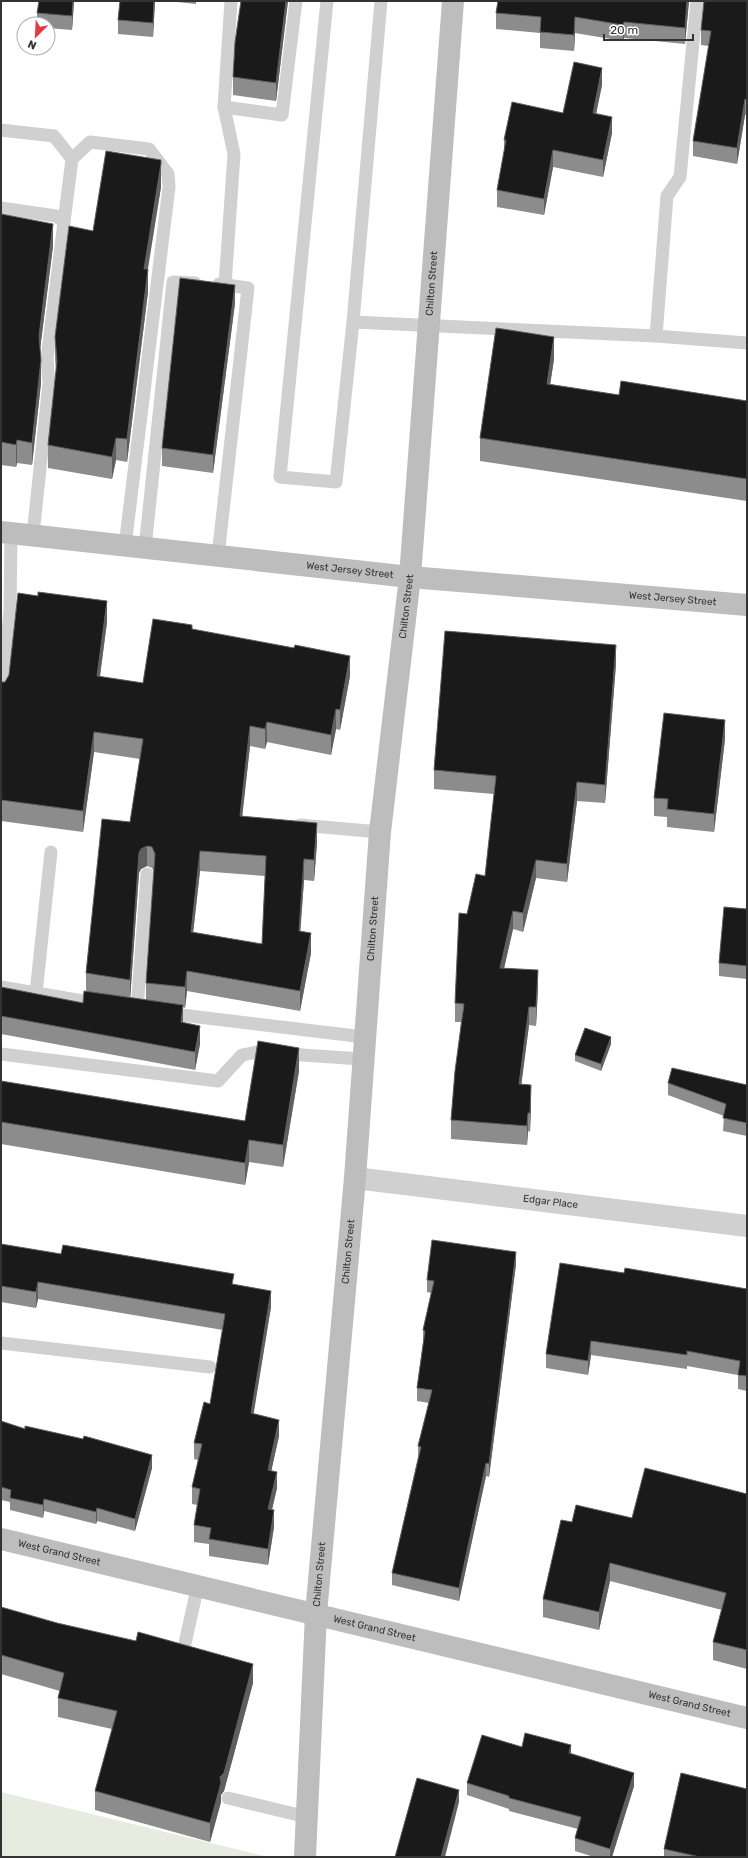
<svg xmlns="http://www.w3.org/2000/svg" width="748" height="1858" font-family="Rubik,sans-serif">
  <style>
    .green { fill: #e6ecdf }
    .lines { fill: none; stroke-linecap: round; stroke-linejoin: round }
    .lane { stroke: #d0d0d0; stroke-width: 13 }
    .street { stroke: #d0d0d0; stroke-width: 22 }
    .secondary { stroke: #bdbdbd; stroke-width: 22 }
    .wall { fill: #8c8c8c; fill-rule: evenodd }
    .shaded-wall { fill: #5f5f5f }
    .building { fill: #1a1a1a; stroke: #5f5f5f; fill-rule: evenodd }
    .labels { text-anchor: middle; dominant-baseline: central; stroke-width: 4; stroke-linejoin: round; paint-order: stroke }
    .street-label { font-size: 10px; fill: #333; stroke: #fff }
  </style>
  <rect width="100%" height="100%" fill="#fff"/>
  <path class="green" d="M1 1792 268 1857H1Z"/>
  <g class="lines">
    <g class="lane">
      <path d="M231 1 224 107 282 115 296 1"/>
      <path d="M327 1 280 477 336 482 353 322 381 1"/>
      <path d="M224 107 234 154 225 285"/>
      <path d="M1 130 54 136 72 159"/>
      <path d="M1 208 56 216 64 222 47 359 49 383 33 535"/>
      <path d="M64 222 72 159 90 142 149 149 168 174 169 187 125 546"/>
      <path d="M353 322 656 336 667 196 680 177 697 1"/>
      <path d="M656 336 747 343"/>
      <path d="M145 548 173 282 195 283"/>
      <path d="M218 556 248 288 219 284"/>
      <path d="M1 695 10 612 11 533"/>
      <path d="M300 825 380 832"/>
      <path d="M1 987 100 1004"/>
      <path d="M36 993 51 852"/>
      <path d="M142 1011 137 1010 147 874"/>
      <path d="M165 1013 364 1037"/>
      <path d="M1 1054 218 1081 242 1055 257 1052 362 1059"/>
      <path d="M1 1343 210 1367"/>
      <path d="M183 1652 198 1585"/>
      <path d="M228 1798 307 1817"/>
    </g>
    <path class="street" id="s1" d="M355 1178 747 1226"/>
    <g class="secondary">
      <path id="s2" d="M1 532 410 577 747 605"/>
      <path id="s3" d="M1 1539 747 1718"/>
      <path id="s4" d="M305 1857 316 1614 355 1178 380 832 410 577 453 1"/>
    </g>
  </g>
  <g class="wall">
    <path d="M74 1 72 30 48 28V24H37V13Z"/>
    <path d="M120 1H155L153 37 118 34V20Z"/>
    <path d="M168 1H196V4Z"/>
    <path d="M241 1H288L276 101 233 95V77Z"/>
    <path d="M498 1H689L685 44 624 38 623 41 575 33 574 51 540 48V33L496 29V13Z"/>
    <path d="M747 1V115H745L737 164 693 156V141L709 46 701 45V30Z"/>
    <path d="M602 85 596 113 612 133 603 177 553 167 544 215 497 207V190L504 153V140L563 113Z"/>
    <path d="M161 187 148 269V292L127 462 116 460 112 479 48 468V445L56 371 55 359V337L93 231Z"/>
    <path d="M1 214 53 246 40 349 41 383 32 465 17 463 16 467 1 465Z"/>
    <path d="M235 303 213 473 162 466V448Z"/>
    <path d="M554 359 550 384 619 395 747 401V501L480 461V438Z"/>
    <path d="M107 622 100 677 143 683 192 629 350 676 340 730 336 729 331 755 267 742 265 749 250 746 242 816 317 843 314 881 304 880 300 931 311 953 300 1011 187 991 185 1008 183 1007V1022L200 1044 195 1070 1 1034V987L83 1003 86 991V973L130 822 140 759 94 752 83 832 1 821V682H5ZM147 866 152 868 154 872 146 983V1000L130 998 139 873 141 869ZM200 871 265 876 262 944 193 932Z"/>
    <path d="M616 664 605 803 577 801 567 882 536 878 523 932 513 929 504 968 538 988 536 1026 529 1025 521 1085 531 1104 530 1132 528 1131 527 1145 451 1139V1120L461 1022H455V1003L467 914 485 876 494 794 434 789V770Z"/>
    <path d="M725 739 714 832 667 827V817L654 816V798Z"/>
    <path d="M747 909V979L719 976V963Z"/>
    <path d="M611 1044 601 1071 575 1061V1055Z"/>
    <path d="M299 1071 283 1167 249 1162 245 1185 1 1144V1081L245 1121Z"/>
    <path d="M668 1083 747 1085V1136L723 1131 724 1116 668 1095Z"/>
    <path d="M1 1244 234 1284 271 1307 253 1414 279 1436 271 1471 277 1488 272 1510 274 1527 268 1565 209 1556V1544L194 1542V1525L197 1505 192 1504V1487L198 1460 194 1459V1443L210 1404 223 1330 38 1299 36 1308 1 1302Z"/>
    <path d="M516 1264 489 1477 486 1476 459 1601 392 1585V1573L418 1457V1446L429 1403 417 1401V1388L423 1343V1330L431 1293 427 1292V1280Z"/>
    <path d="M624 1273 747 1289V1391L738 1389V1375L687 1366V1369L591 1355 588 1375 546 1368V1354Z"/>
    <path d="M1 1421 152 1468 135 1531 97 1521 96 1524 44 1511 43 1518 10 1510V1502L1 1500Z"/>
    <path d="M747 1494V1669L713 1660V1642L722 1610 610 1581 599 1630 543 1617V1599L572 1522 632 1518Z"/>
    <path d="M1 1607 253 1683 224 1791 221 1795V1802L210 1842 95 1810V1791L112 1729 58 1717V1698L60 1691 1 1674Z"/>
    <path d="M522 1747 571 1754 634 1786 612 1857H594L575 1851V1838L578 1829 509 1811V1809L467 1795V1783Z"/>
    <path d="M664 1849 747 1857H664Z"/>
  </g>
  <g class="shaded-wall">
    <path d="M73 1H74L72 30V16Z"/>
    <path d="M154 1H155L153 37V23Z"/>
    <path d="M286 1H288L276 101V83Z"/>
    <path d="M687 1H689L685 44V28Z"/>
    <path d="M575 17V33L574 51V35Z"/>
    <path d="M624 22V38L623 41V25Z"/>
    <path d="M602 68V85L593 129V113Z"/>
    <path d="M745 99V115L737 164V148Z"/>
    <path d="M612 117V133L603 177V160Z"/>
    <path d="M553 150V167L544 215V199Z"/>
    <path d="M161 164V187L144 291V269Z"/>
    <path d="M53 224V246L39 358V336Z"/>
    <path d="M148 269V292L127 462V439Z"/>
    <path d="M235 285V303L213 473V455Z"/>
    <path d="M554 337V359L547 406V384Z"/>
    <path d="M41 360V383L32 465V443Z"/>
    <path d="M116 438V460L112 479V457Z"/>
    <path d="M17 440V463L16 467V445Z"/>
    <path d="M2 592V612L1 621V600Z"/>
    <path d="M107 601V622L97 697V676Z"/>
    <path d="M616 645V664L605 803V785Z"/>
    <path d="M350 656V676L340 730V710Z"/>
    <path d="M336 709V729L331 755V735Z"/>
    <path d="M725 720V739L714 832V814Z"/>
    <path d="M267 722V742L265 749V729Z"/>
    <path d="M250 726V746L240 837V816Z"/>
    <path d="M94 732V752L83 832V811Z"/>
    <path d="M577 782V801L567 882V864Z"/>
    <path d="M317 823V843L314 881V860Z"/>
    <path d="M147 846V866L141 869 139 873 130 1001V980L139 853 141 849Z"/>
    <path d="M200 851V871L191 952V932Z"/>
    <path d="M304 859V880L299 951V931Z"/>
    <path d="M536 860V878L523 932V913Z"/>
    <path d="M513 911V929L500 986V968Z"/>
    <path d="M311 933V953L300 1011V991Z"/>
    <path d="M538 970V988L536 1026V1007Z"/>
    <path d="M187 971V991L185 1008V987Z"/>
    <path d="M183 1005V1024L181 1022Z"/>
    <path d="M529 1007V1025L519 1103V1084Z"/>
    <path d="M200 1026V1044L195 1070V1052Z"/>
    <path d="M611 1037V1044L601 1071V1064Z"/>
    <path d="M299 1048V1071L283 1167V1145Z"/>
    <path d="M531 1085V1104L530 1132V1113Z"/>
    <path d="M528 1113V1131L527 1145V1126Z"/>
    <path d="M249 1140V1162L245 1185V1163Z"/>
    <path d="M516 1252V1264L489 1477V1464Z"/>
    <path d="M38 1282V1299L36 1308V1292Z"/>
    <path d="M271 1291V1307L251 1430V1413Z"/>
    <path d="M591 1341V1355L588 1375V1361Z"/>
    <path d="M279 1420V1436L268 1486V1470Z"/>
    <path d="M152 1455V1468L135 1531V1519Z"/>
    <path d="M486 1463V1476L459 1601V1588Z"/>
    <path d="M277 1472V1488L268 1526V1509Z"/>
    <path d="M44 1499V1511L43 1518V1505Z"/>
    <path d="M97 1508V1521L96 1524V1512Z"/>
    <path d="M274 1510V1527L268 1565V1549Z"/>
    <path d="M610 1563V1581L599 1630V1612Z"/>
    <path d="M253 1664V1683L224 1791 221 1795V1802L210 1842V1823L220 1777Z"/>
    <path d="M571 1745V1757L569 1753Z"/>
    <path d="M634 1773V1786L612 1857H610V1849Z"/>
    <path d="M459 1790V1802L445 1857H441Z"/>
  </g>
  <g class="building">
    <path d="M39 1H73L72 16 37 13Z"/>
    <path d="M120 1H154L153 23 118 20Z"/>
    <path d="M241 1H286L276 83 233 77 235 42Z"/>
    <path d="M498 1H687L685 28 624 22 623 25 575 17 574 35 540 32 541 17 496 13Z"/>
    <path d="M704 1H747V100L745 99 737 148 693 141 711 31 701 30Z"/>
    <path d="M574 62 602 68 593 113 612 117 603 160 553 150 544 199 497 190 506 140H504L512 102 563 113Z"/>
    <path d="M106 151 161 160V164L144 269H148L127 439 116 438 112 457 48 445 57 361 55 337 69 226 93 231Z"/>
    <path d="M1 214 53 224 39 336 41 360 32 443 17 440 16 445 1 442Z"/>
    <path d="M180 278 235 285 213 455 162 448Z"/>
    <path d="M496 328 554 337 547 384 619 395 621 381 747 401V479L480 438Z"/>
    <path d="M38 592 107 601 97 676 143 683 153 619 192 625V629L294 648 295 645 350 656 340 710 336 709 331 735 267 722 265 729 250 726 240 816 317 823 314 860 304 859 299 931 311 933 300 991 187 971 185 987 146 983 155 854 152 847 147 846 141 849 139 853 130 980 86 973 102 819 130 822 143 739 94 732 83 811 1 800V682H5L9 675 18 593 38 596ZM200 851 266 856 262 944 191 932Z"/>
    <path d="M445 631 616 645 605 785 577 782 567 864 536 860 523 913 513 911 500 968 538 970 536 1007H529L519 1084 531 1085 530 1113H528L527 1126 451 1120 455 1071 464 1004 455 1003 459 913 467 914 476 874 485 876 496 776 434 770Z"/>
    <path d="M664 713 725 720 714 814 667 809 668 799 654 798Z"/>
    <path d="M724 907 747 909V966L719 963Z"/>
    <path d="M1 987 83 1003 84 991 183 1005 181 1022 200 1026 195 1052 1 1016Z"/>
    <path d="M585 1028 611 1037 601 1064 575 1055Z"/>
    <path d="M258 1041 299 1048 283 1145 249 1140 245 1163 1 1122V1081L245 1121Z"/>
    <path d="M672 1068 747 1085V1123L723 1118 726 1104 668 1083Z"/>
    <path d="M432 1240 516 1252 489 1464 486 1463 459 1588 392 1573 421 1447 418 1446 432 1390 417 1388 425 1331 423 1330 434 1281 427 1280Z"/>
    <path d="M1 1244 61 1254 63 1245 234 1274 232 1284 271 1291 251 1413 279 1420 268 1470 277 1472 268 1509 274 1510 268 1549 209 1539 211 1528 194 1525 200 1489 192 1487 202 1444 194 1443 204 1402 210 1404 225 1314 38 1282 36 1292 1 1286Z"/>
    <path d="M560 1263 624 1273 625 1268 747 1289V1376L738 1375 740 1361 687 1351V1355L591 1341 588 1361 546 1354Z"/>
    <path d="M1 1421 25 1429V1426L83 1439 84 1436 152 1455 135 1519 97 1508 96 1512 44 1499 43 1505 10 1498 11 1490 1 1487Z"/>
    <path d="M645 1468 747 1494V1650L713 1642 726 1593 610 1563 599 1612 543 1599 561 1520 572 1522 576 1505 632 1518Z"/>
    <path d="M1 1607 57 1623 136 1641 138 1632 253 1664 224 1773 220 1777 221 1783 210 1823 95 1791 117 1711 58 1698 64 1673 1 1655Z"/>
    <path d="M525 1733 571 1745 569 1753 634 1773 610 1849 575 1838 581 1817 509 1798V1796L467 1783 482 1735 522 1747Z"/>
    <path d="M681 1773 747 1789V1857H700L664 1849Z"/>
    <path d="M417 1778 459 1790 441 1857H395Z"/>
  </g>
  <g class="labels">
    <g class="street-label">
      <text stroke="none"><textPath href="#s4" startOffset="1579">Chilton Street</textPath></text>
      <text stroke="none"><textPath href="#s2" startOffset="351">West Jersey Street</textPath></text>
      <text stroke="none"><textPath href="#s2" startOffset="675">West Jersey Street</textPath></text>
      <text stroke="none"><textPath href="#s4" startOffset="1255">Chilton Street</textPath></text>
      <text stroke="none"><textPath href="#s4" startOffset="931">Chilton Street</textPath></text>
      <text stroke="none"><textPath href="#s1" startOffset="197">Edgar Place</textPath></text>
      <text stroke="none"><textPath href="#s4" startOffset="607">Chilton Street</textPath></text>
      <text stroke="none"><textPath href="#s3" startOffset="60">West Grand Street</textPath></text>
      <text stroke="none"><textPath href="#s4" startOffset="283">Chilton Street</textPath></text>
      <text stroke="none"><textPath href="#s3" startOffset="384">West Grand Street</textPath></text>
      <text stroke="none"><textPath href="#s3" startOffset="708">West Grand Street</textPath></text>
    </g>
  </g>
  <rect width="748" height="1858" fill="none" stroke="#333333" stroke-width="4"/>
  <g transform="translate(36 36) rotate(204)"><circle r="19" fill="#ffffff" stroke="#adadad"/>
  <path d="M0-3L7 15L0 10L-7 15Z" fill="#e63946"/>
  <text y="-6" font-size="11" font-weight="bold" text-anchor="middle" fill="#333333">N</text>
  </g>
  <path d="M604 34v6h89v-6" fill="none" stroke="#333333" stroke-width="2"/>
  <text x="610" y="34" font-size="12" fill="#333333" stroke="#ffffff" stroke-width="3" paint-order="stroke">20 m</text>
</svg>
